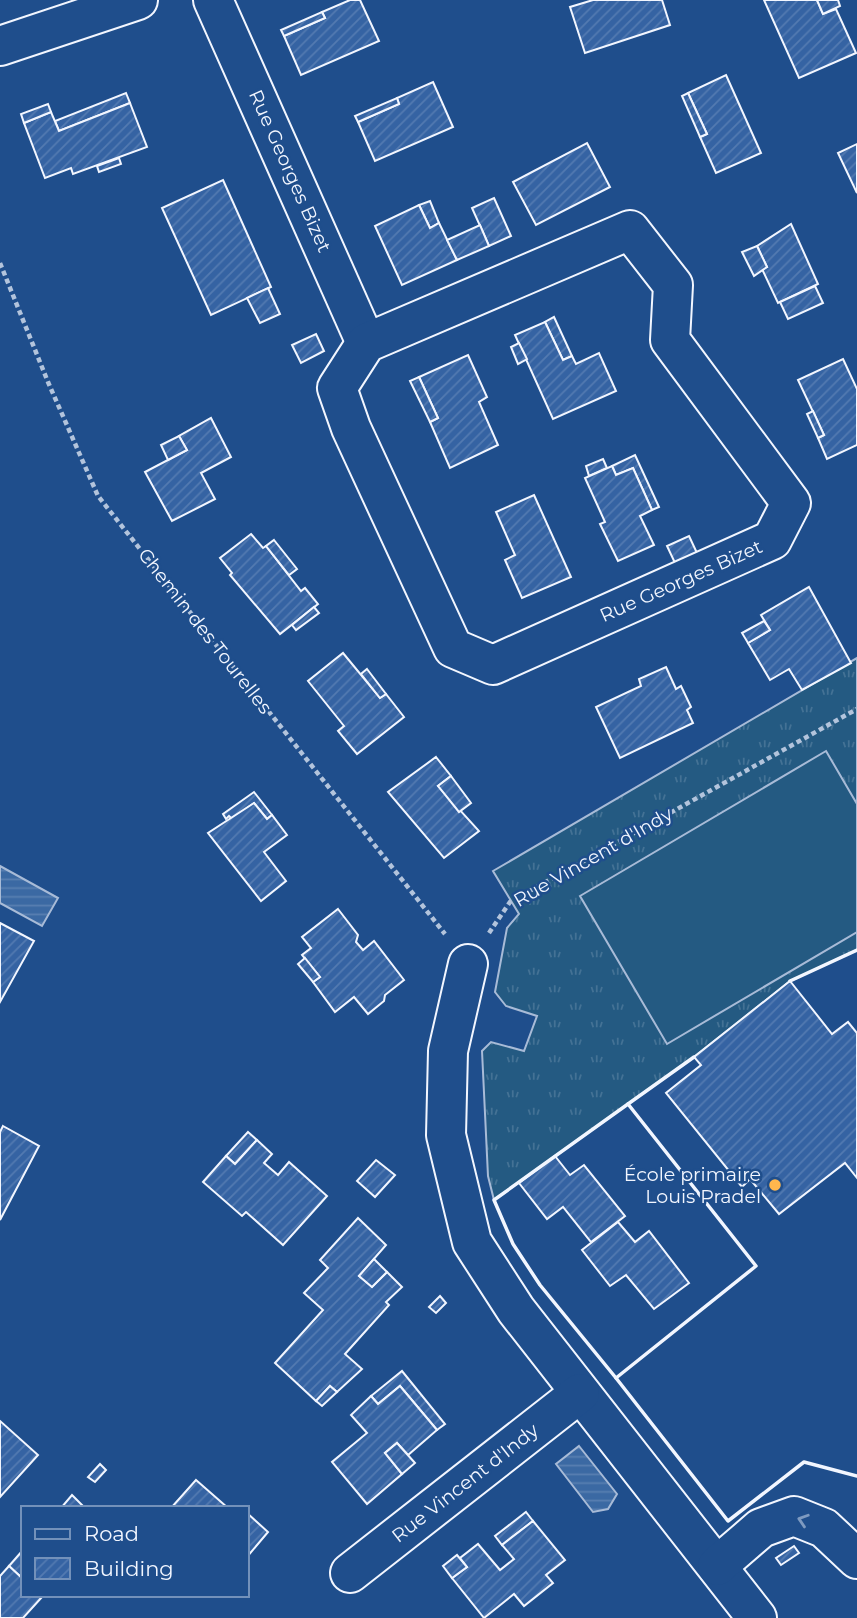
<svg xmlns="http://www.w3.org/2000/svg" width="857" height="1618" font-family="Montserrat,sans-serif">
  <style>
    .grass { fill: url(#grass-tufts); stroke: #a8bbd7; stroke-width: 2 }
    .garden { fill: #245a82; stroke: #a8bbd7; stroke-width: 2 }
    .water { fill: url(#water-rules); stroke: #a8bbd7; stroke-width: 2 }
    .building { fill: url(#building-hatch); stroke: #f2f6ff; stroke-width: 2 }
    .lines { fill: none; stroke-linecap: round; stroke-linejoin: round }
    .minor-casing { stroke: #f2f6ff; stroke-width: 42 }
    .path { stroke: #b3c4dc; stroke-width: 4.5; stroke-dasharray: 5 3.5; stroke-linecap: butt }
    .minor { stroke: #1f4e8c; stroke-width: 38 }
    .wall { stroke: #f2f6ff; stroke-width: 3.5 }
    .oneway { stroke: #7e9ac0 }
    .poi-dot { fill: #ffb74d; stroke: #1f4e8c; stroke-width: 2.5 }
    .labels { text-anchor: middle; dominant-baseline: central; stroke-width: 5; stroke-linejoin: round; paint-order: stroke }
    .street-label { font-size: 19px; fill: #f2f6ff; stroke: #1f4e8c }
    .poi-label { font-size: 19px; fill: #f2f6ff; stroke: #1f4e8c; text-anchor: end }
  </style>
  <defs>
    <pattern id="grass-tufts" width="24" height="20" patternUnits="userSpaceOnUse" patternTransform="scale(1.75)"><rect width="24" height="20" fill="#245a82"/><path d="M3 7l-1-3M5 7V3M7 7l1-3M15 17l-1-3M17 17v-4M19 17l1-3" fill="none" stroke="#447295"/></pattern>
    <pattern id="water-rules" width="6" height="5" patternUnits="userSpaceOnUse" patternTransform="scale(1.75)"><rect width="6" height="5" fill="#3b69a3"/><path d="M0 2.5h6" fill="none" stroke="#587fb1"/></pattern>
    <pattern id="building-hatch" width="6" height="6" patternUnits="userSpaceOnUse" patternTransform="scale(1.75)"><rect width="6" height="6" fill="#3563a3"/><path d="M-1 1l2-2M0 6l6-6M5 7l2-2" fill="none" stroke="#537ab1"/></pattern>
  </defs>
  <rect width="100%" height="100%" fill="#1f4e8c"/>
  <path class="grass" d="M857 658V950L790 981 694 1057 494 1200 488 1176 482 1051 491 1042 524 1051 537 1016 506 1006 495 992 507 928 519 914 493 871Z"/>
  <path class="garden" d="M826 751 857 804V932L667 1044 580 896Z"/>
  <g class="water">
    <path d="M0 866 58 898 42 926 0 903Z"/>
    <path d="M579 1446 617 1494 608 1509 593 1512 556 1464Z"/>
  </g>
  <g class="building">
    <path d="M350 0H360L379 41 301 75 284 36 325 18 322 12Z"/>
    <path d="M593 0H662L670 25 585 53 570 7Z"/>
    <path d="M764 0H817L823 14 836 9 856 53 799 78Z"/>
    <path d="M817 0H838L840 6 823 14Z"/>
    <path d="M322 12 325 18 284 36 281 30Z"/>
    <path d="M726 75 761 153 716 173 700 137 707 134 688 93Z"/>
    <path d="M433 82 453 127 375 161 358 122 399 104 397 98Z"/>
    <path d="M126 93 130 103 59 131 55 121Z"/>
    <path d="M688 93 707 134 700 137 682 96Z"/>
    <path d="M397 98 399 104 358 122 355 116Z"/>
    <path d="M130 103 147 147 73 174 71 168 45 178 24 123 51 112 59 131Z"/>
    <path d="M48 104 51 112 24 123 21 114Z"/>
    <path d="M587 143 610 187 536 225 513 182Z"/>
    <path d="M857 144V193L838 153Z"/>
    <path d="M119 158 121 164 99 172 97 166Z"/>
    <path d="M223 180 271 287 211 315 162 208Z"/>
    <path d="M494 198 511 236 489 246 472 208Z"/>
    <path d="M430 201 439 223 430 228 419 205Z"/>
    <path d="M419 205 430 228 439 223 457 260 402 285 375 226Z"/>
    <path d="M791 224 818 284 778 303 762 269 767 267 757 246Z"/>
    <path d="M480 225 489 246 457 260 447 240Z"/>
    <path d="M757 246 767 267 754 276 742 252Z"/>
    <path d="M815 286 823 303 788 319 780 302Z"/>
    <path d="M268 288 280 314 260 323 247 298Z"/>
    <path d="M554 317 572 356 563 360 545 322Z"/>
    <path d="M545 322 563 360 572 356 576 364 599 353 616 391 553 419 515 335Z"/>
    <path d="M316 334 324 351 301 363 292 345Z"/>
    <path d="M519 343 527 359 518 364 511 347Z"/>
    <path d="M468 355 487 397 479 402 498 445 450 468 430 422 438 418 419 377Z"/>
    <path d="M843 359 857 389V445L827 459 818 438 824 435 798 380Z"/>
    <path d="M419 377 438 418 430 422 410 381Z"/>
    <path d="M813 411 824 435 818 438 807 414Z"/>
    <path d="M211 418 231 457 201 473 215 499 172 521 145 472 187 450 179 436Z"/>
    <path d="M179 436 187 450 168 460 161 445Z"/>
    <path d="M635 455 659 507 652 510 633 468 616 475 612 466Z"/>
    <path d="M603 459 607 468 589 476 586 466Z"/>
    <path d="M612 466 616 475 633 468 652 510 640 516 654 545 618 561 600 524 605 522 585 478Z"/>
    <path d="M534 495 571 577 522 598 505 560 515 555 496 512Z"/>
    <path d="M251 534 263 548 266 546 301 591 305 588 318 604 280 634 230 575 232 573 220 558Z"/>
    <path d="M689 536 697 553 675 563 667 546Z"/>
    <path d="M274 540 297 569 289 575 266 546Z"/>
    <path d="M809 587 851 663 802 690 789 669 770 680 748 643 770 630 761 615Z"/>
    <path d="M314 607 319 613 296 630 292 625Z"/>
    <path d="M764 621 770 630 748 643 742 633Z"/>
    <path d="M343 653 380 698 386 694 404 717 357 754 338 731 344 726 308 681Z"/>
    <path d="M666 667 676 689 681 686 691 707 687 710 693 723 620 758 596 707 641 686 639 679Z"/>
    <path d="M367 669 386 694 380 698 361 674Z"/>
    <path d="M436 757 451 776 438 786 479 831 444 858 388 792Z"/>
    <path d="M451 776 471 803 459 812 438 786Z"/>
    <path d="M254 792 272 815 267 819 254 803 232 819 229 816 226 819 223 814Z"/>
    <path d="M254 803 267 819 272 815 287 835 264 852 286 881 261 901 208 833Z"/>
    <path d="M338 909 358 935 356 942 363 950 374 941 404 980 385 995 384 1001 368 1014 354 997 335 1012 313 982 320 977 302 955 311 948 302 937Z"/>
    <path d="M0 923 34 941 0 1002Z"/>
    <path d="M305 958 320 977 313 982 298 964Z"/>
    <path d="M790 981 832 1034 848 1022 857 1033V1178L845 1163 779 1214 750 1179 742 1187 666 1093 701 1065 694 1057Z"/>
    <path d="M3 1126 39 1146 0 1220V1132Z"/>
    <path d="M248 1132 257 1140 235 1164 226 1156Z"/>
    <path d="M257 1140 272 1154 264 1163 278 1175 289 1162 327 1196 283 1245 246 1212 242 1216 203 1182 226 1156 235 1164Z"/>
    <path d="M555 1156 570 1175 584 1165 625 1216 591 1242 563 1207 547 1219 519 1183Z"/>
    <path d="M376 1160 395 1175 375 1197 357 1181Z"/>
    <path d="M358 1218 386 1245 359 1276 372 1287 387 1272 402 1287 386 1302 389 1305 345 1354 362 1369 337 1392 330 1386 316 1401 275 1363 323 1310 304 1293 328 1268 320 1260Z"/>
    <path d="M618 1222 635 1242 649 1231 689 1283 654 1309 626 1275 610 1286 582 1250Z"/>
    <path d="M374 1259 387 1272 372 1287 359 1276Z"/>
    <path d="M440 1296 446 1303 436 1313 429 1307Z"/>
    <path d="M402 1371 445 1424 437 1430 400 1386 378 1404 371 1396Z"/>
    <path d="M330 1386 337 1392 322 1406 316 1401Z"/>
    <path d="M400 1386 437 1430 408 1455 397 1443 385 1453 402 1474 367 1504 332 1462 367 1433 351 1415 371 1396 378 1404Z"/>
    <path d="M0 1421 38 1455 0 1497Z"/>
    <path d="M397 1443 415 1463 402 1474 385 1453Z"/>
    <path d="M100 1464 106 1470 95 1482 88 1477Z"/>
    <path d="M196 1480 228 1508H171Z"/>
    <path d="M72 1495 85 1508H61Z"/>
    <path d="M526 1512 533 1521 502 1545 495 1536Z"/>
    <path d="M247 1513 268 1532 247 1557Z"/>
    <path d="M533 1521 565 1560 546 1575 553 1583 524 1606 514 1594 484 1618 452 1578 467 1567 460 1558 478 1544 500 1570 514 1559 502 1545Z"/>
    <path d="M794 1546 799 1553 781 1565 776 1558Z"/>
    <path d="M23 1550V1579L9 1566Z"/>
    <path d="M457 1555 467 1567 452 1578 443 1566Z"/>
    <path d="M9 1566 23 1579V1595L42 1597 23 1618H0V1576Z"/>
  </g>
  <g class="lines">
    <g class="minor-casing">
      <g id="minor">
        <path d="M213 0 366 343"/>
        <path d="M0 46 138 0"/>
        <path d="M630 230 673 285 670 340 791 503 772 540 493 665 453 648 351 428 337 388 366 343Z"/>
        <path d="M468 964 448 1051 446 1135 472 1242 516 1310 757 1618"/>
        <path d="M717 1566 761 1528 794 1516 824 1528 857 1559"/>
        <path d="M350 1573 580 1393"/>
      </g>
    </g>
    <g class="path">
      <path d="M0 263 48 382 98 496 445 934"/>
      <path d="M489 933 510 902 857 709"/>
    </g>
    <use href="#minor" class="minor"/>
    <g class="wall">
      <path d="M790 981 857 950"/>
      <path d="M628 1104 756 1266 616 1378 540 1285 513 1244 494 1200Z"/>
      <path d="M628 1104 694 1057"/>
      <path d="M616 1378 728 1521 804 1462 857 1476"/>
    </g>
  </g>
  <defs><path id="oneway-chevron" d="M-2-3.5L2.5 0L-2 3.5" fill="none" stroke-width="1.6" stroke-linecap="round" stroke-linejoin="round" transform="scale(1.75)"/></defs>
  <use class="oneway" href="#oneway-chevron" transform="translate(803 1520) rotate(-162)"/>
  <circle class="poi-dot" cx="775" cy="1185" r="7"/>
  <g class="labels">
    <g class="street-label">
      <text transform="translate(290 171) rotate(66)">Rue Georges Bizet</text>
      <text transform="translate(681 581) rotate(-24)">Rue Georges Bizet</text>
      <text transform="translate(205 631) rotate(52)">Chemin des Tourelles</text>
      <text transform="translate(593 857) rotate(-30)">Rue Vincent d'Indy</text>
      <text transform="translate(465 1483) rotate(-38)">Rue Vincent d'Indy</text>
    </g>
    <g class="poi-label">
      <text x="761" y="1174">École primaire<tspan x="761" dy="22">Louis Pradel</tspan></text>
    </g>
  </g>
  <rect x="21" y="1506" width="228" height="91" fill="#1f4e8c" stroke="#7391ba" stroke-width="2"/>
  <rect x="35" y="1529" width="35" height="10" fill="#1f4e8c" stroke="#7391ba" stroke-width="2"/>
  <text x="84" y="1541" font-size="21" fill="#f2f6ff">Road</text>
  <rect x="35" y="1558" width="35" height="21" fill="url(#building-hatch)" stroke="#7391ba" stroke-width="2"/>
  <text x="84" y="1576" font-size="21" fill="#f2f6ff">Building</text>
</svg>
